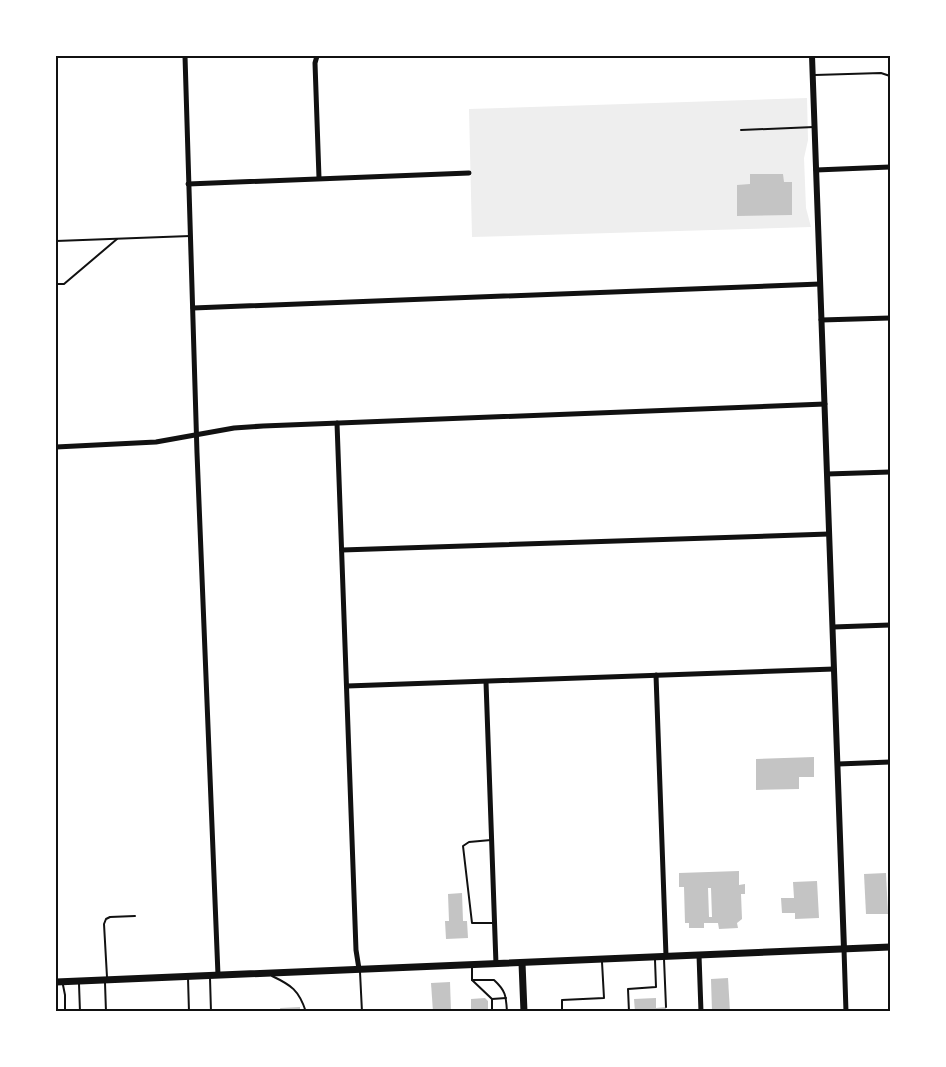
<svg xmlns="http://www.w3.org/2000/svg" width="946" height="1067" font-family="Quicksand,sans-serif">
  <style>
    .green { fill: #eee }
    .building { fill: #c4c4c4; fill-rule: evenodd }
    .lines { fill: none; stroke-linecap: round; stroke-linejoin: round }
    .service { stroke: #111; stroke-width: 2 }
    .minor { stroke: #111; stroke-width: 5 }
    .tertiary { stroke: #111; stroke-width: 6 }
    .secondary { stroke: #111; stroke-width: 7 }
    .neatline { fill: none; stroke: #111; stroke-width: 2 }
  </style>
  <rect width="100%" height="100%" fill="#fff"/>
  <path class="green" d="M807 98 808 140 804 158 806 208 811 227 472 237 469 109Z"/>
  <g class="building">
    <path d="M750 174H783L784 182H792V215L737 216V185L750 184Z"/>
    <path d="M814 757V777H799V789L756 790V759Z"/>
    <path d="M739 871V885L745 884V894H741L742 919 737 923 738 928 719 929 718 923H704V928H689V923H685L684 887H679V873ZM708 888H711L712 917H709Z"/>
    <path d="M886 873 888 914H866L864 874Z"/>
    <path d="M817 881 819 918 795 919V913H782L781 898H794L793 882Z"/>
    <path d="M462 893 463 921H467L468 938 446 939 445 921H449L448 894Z"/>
    <path d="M728 978 730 1012H712L711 979Z"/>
    <path d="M450 982 451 1012H433L431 983Z"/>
    <path d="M485 998 488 1001V1012H454V1010L471 1009V999Z"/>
    <path d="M656 998V1008L666 1007V1012H635L634 999Z"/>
    <path d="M300 1007V1012H281L280 1008Z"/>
  </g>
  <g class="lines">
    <g class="service">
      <path d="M815 75 881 73 890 76"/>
      <path d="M741 130 814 127"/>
      <path d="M56 241 190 236"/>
      <path d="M56 284H64L117 239"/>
      <path d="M491 840 469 842 463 846 472 923H493"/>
      <path d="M664 959 666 1007"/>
      <path d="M472 966V980L492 999V1012"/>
      <path d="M360 972 362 1012"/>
      <path d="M272 976C291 985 299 990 306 1012"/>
      <path d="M107 977 104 924 106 919 110 917 135 916"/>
      <path d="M188 978 189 1012"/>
      <path d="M210 978 211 1012"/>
      <path d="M472 980H494C506 991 506 996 507 1012"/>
      <path d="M105 983 106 1012"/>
      <path d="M79 984 80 1012"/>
      <path d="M63 985 65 995V1012"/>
      <path d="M492 999 506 998"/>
      <path d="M562 1012V1000L604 998 602 962"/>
      <path d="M629 1012 628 989 656 987 655 960"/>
    </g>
    <g class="minor">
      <path d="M185 56 197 453 218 975"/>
      <path d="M317 56 315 63 319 178"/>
      <path d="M816 170 890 167"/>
      <path d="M188 184 469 173"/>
      <path d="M193 308 820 284"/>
      <path d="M821 320 890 318"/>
      <path d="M337 423 356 950 359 969"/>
      <path d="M56 447 156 442 234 428 263 426 825 404"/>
      <path d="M827 474 890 472"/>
      <path d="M342 550 829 534"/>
      <path d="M833 627 890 625"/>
      <path d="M656 675 666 956"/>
      <path d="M486 682 496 964"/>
      <path d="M347 686 834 669"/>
      <path d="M838 764 890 762"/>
      <path d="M844 949 846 1012"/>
      <path d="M699 955 701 1012"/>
    </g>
    <path class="tertiary" d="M812 56 844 949"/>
    <g class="secondary">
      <path d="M522 963 524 1012"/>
      <path d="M56 982 890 947"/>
    </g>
  </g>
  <rect width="946" height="1067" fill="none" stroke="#ffffff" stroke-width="114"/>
  <rect x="57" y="57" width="832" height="953" class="neatline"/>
</svg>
